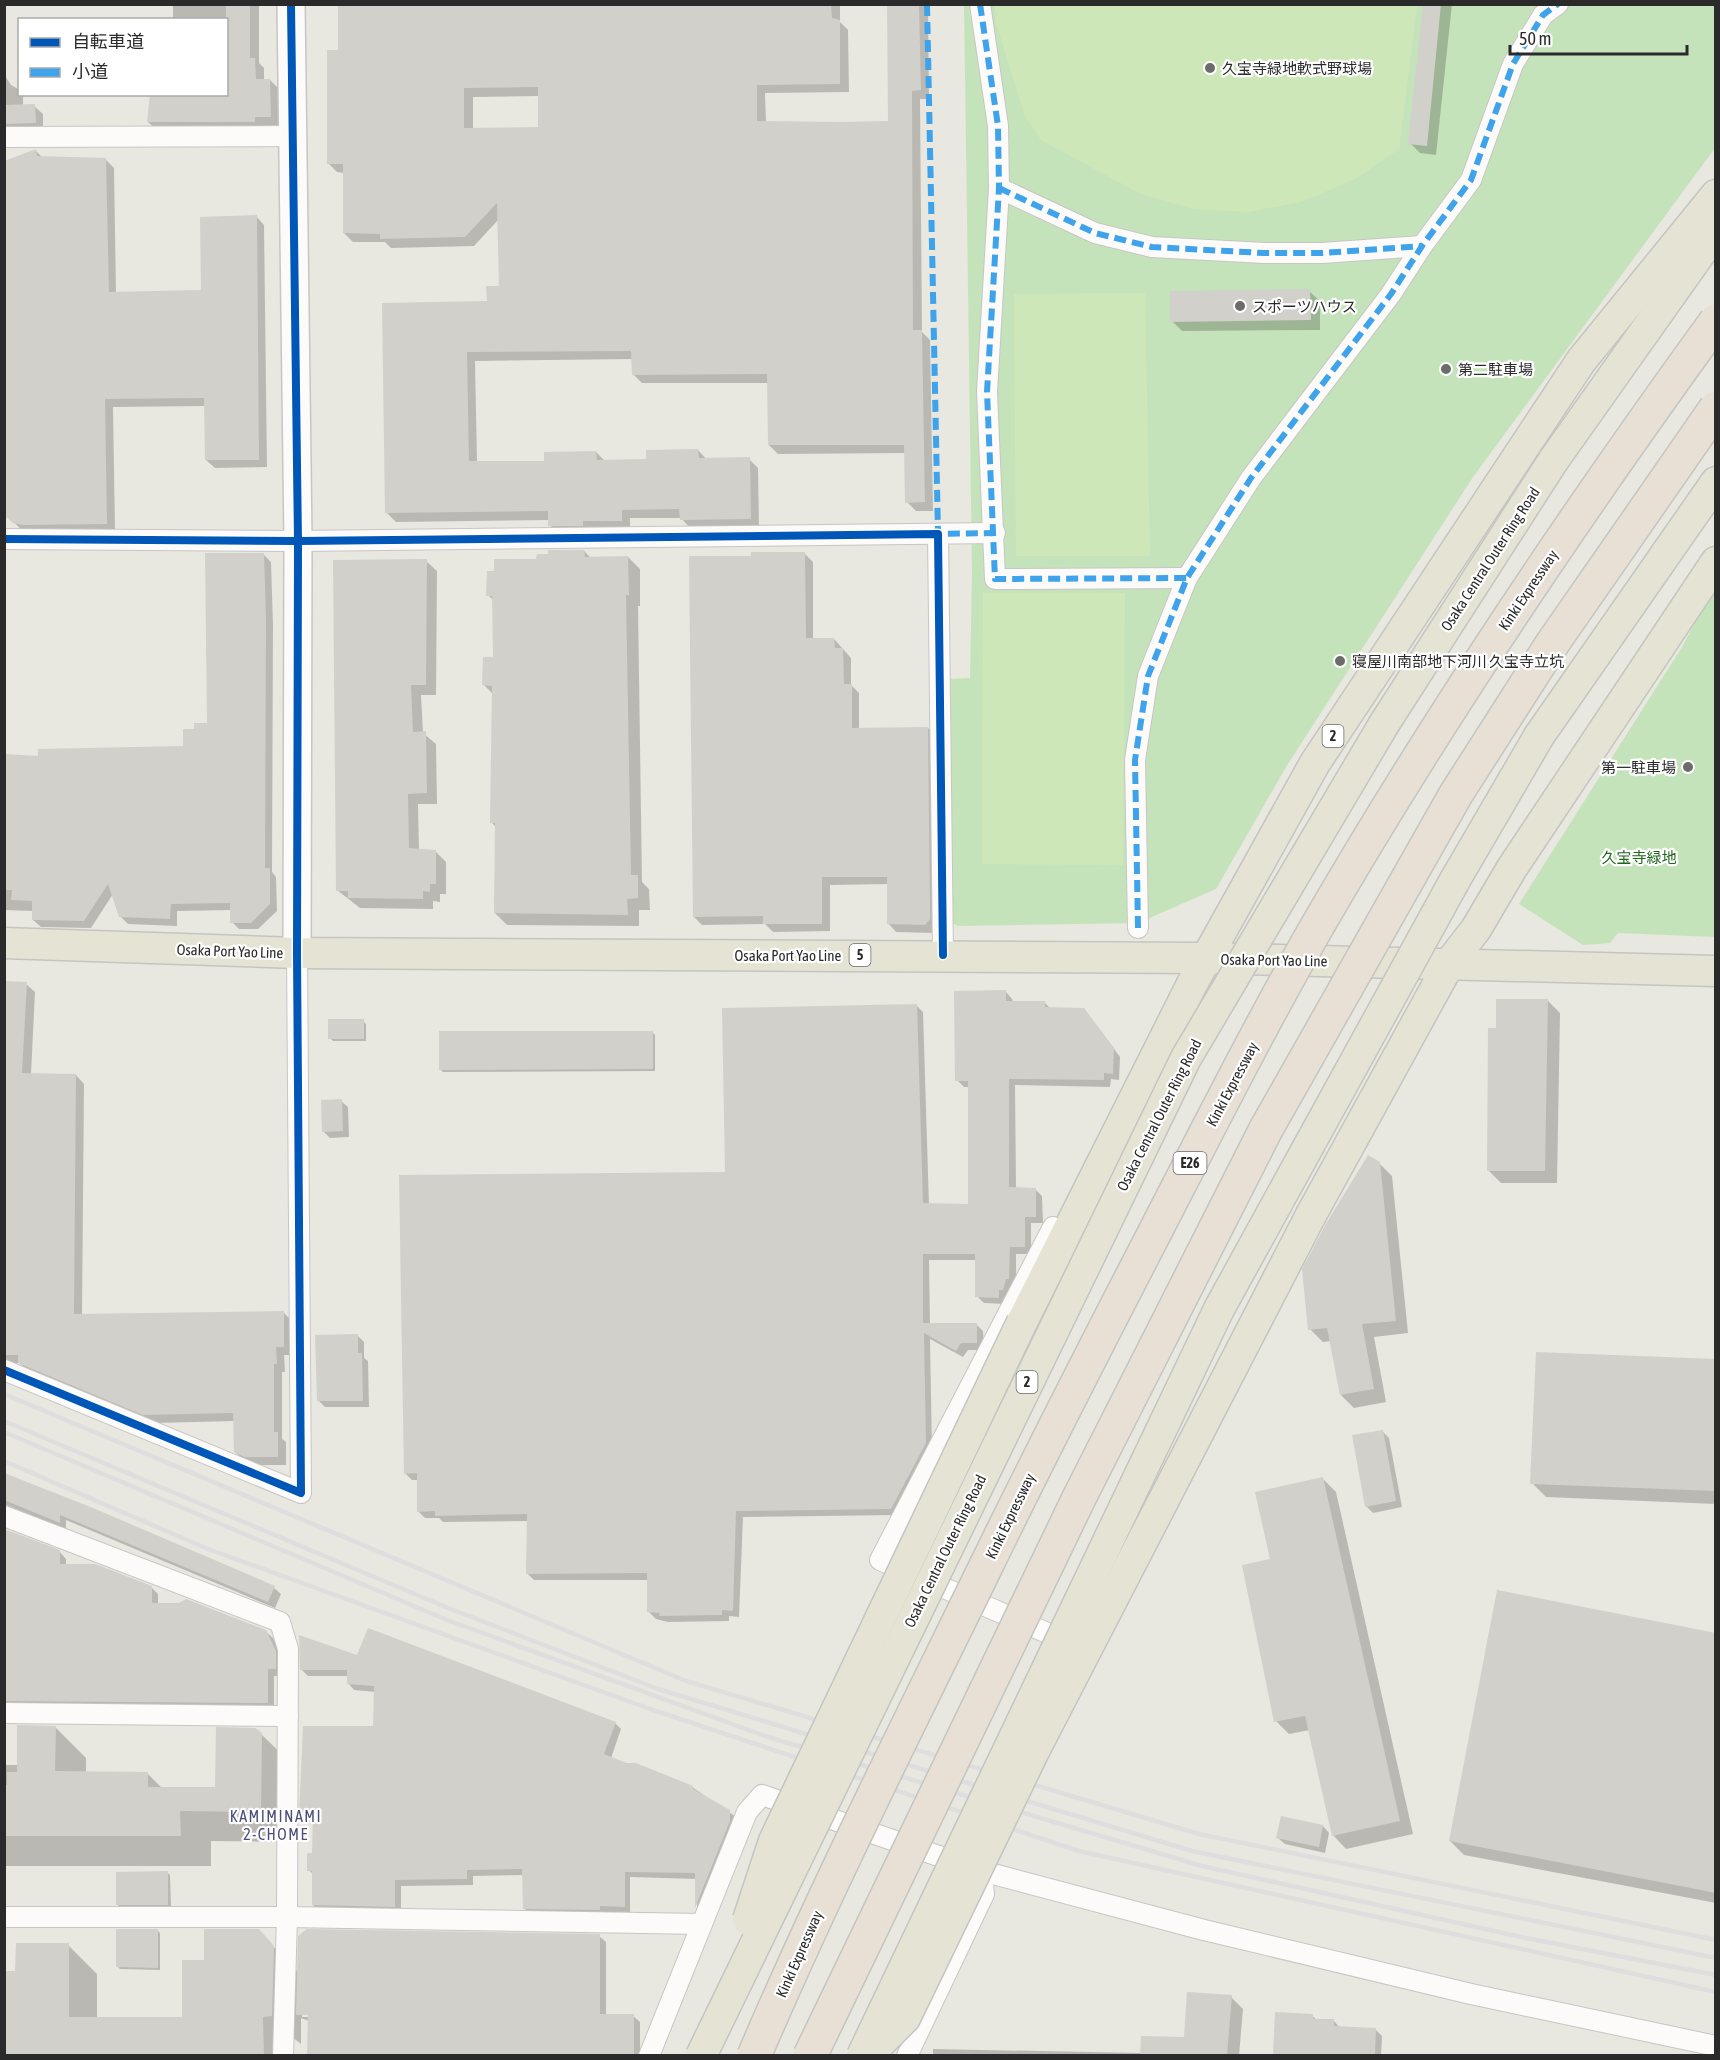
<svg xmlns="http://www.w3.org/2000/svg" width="1720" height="2060" font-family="'Asap Condensed','Noto Sans JP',sans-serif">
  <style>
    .green { fill: #c5e3ba }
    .pitch { fill: #cee7b8 }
    .shadow { fill: #0003; fill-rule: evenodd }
    .building { fill: #d1d0cb; fill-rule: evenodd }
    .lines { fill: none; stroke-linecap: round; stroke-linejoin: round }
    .street-casing { stroke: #c6c6c5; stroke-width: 22 }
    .secondary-casing { stroke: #c6c6c5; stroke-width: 30 }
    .primary-casing { stroke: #c4c4c1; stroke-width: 33 }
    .street { stroke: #fcfbfa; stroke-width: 20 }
    .secondary { stroke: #fcfbfa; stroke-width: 27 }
    .primary { stroke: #e5e4d4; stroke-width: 30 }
    .rail { stroke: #dedede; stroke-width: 4.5 }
    .primary-bridge-casing { stroke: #c4c4c1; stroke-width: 33; stroke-linecap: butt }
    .highway-bridge-casing { stroke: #c4c4c1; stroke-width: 36; stroke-linecap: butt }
    .primary-bridge { stroke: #e5e4d4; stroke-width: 30 }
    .highway-bridge { stroke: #e8e0d4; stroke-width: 33 }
    .quiet { stroke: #3ea3eb; stroke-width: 6; stroke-dasharray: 12 6; stroke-linecap: butt }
    .cycleway-casing { stroke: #fff; stroke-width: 11 }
    .cycleway { stroke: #0057b8; stroke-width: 8 }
    .poi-dot { fill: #6c6c6a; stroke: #fff; stroke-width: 2 }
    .labels { text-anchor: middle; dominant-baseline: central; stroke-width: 4.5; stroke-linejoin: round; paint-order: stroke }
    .shield { fill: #fff; stroke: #6a6a6a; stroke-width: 1.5 }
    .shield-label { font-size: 14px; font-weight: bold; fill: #2a2a2a }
    .poi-label { font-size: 15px; fill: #2a2a2a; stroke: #fff; text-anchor: start }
    .street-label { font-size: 15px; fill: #2a2a2a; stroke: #fff }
    .park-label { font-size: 15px; fill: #20651d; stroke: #fff }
    .neighbourhood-label { font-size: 16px; letter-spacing: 1.5px; fill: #4c4d7a; stroke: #fff }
  </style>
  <rect width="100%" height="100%" fill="#e8e7e0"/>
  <g class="green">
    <path d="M964 5H1715V148L1473 477 1286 767 1216 889 1138 923 958 926 951 922V679L970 678 972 573Z"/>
    <path d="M1715 593V937L1618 933 1610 943 1583 945 1519 904 1682 647 1698 617Z"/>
  </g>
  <g class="pitch">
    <path d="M995 5H1417L1399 149 1355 179 1301 202 1247 212 1192 209 1139 193 1041 140 1025 116 995 20Z"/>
    <path d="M1145 293 1150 556H1016L1014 294Z"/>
    <path d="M983 593H1125L1123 865 982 864Z"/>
  </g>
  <g class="shadow">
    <path d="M173 4H259V63L264 68V80H270L279 89 280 125 263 126V131H158L148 122 226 94V20H173Z"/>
    <path d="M340 4H840V22L848 30 849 92 765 93 766 123H890L888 4H928L929 99H920L922 332 930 340 933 511H916L907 502 906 453 778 454 769 445V383H642L633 374V359L475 361 477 462H546L596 452 605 461H647L698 450 707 460 749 459 758 468 759 527 690 528 681 518H630V529L559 535 550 525V520L396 522 387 513 488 303 500 288 499 219 474 246 391 248 385 242H353L344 233V173L337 172 328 163 340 52ZM540 96V128L473 129V97Z"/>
    <path d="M1424 4H1452L1436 155 1420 153 1410 143Z"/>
    <path d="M4 74 11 85 20 90V94H23V106H34L43 114V131L4 132Z"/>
    <path d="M36 151 43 158 106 160 114 168 116 293 203 292 256 216 264 225 267 467 215 468 206 460V406L113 407 115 531H23L4 513Z"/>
    <path d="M1309 291 1320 301V330L1182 331 1172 321Z"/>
    <path d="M584 551 591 558 628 557 640 569V606H638L642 882 649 889 650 910H639V926L507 925 495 913 496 827 491 822 494 695 484 685 494 659V601L488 595 538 561Z"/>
    <path d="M804 553 813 562V640L834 639 851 658V685L859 693V730L928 728 936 736 934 933 896 932 888 923 889 884 830 885V931L773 932 765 924 702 925 694 917 753 557Z"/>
    <path d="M263 554 271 562 273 625 272 872 276 877 277 911 258 929H239L232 922 231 910 177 911V926L128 924 120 916 113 894 91 928 41 927 33 920 34 911 4 910V756L39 758 185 748 195 731 209 725Z"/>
    <path d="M426 561 437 571 436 695H421L423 733 436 744 437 804H418L419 850 435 851 446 862V894H440V902L433 901V909L360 908 337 890Z"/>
    <path d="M4 982 26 984 35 992 31 1074 76 1075 84 1084 82 1316 283 1312 292 1321V1355H284L285 1372H282V1439L286 1442V1465H255L244 1460 235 1452V1421L153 1423 28 1371 20 1363H4Z"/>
    <path d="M1006 992 1012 999 1013 1003H1045L1051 1009H1084L1120 1057 1119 1080 1111 1079 1110 1087 1015 1085 1016 1188 1035 1189 1042 1196 1043 1223H1031V1254H1016V1285L1010 1297 1005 1296V1304L984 1303 977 1296V1260H929L930 1325 976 1324 983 1331 984 1350H968L963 1357 930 1339 932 1451 897 1515 743 1517 739 1617 729 1616V1621L668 1622 656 1619 649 1612V1580H534L528 1574 529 1521 443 1522 439 1518H425L418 1511V1480H412L405 1473 727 1174 916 1005 923 1012 929 1205H970L969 1087H964L957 1080Z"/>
    <path d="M1547 1000 1560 1013 1557 1183H1501L1488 1170 1497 1030Z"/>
    <path d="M363 1021 366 1024V1041H333L330 1038Z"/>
    <path d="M652 1032 655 1035V1071L443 1072 440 1069Z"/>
    <path d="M341 1101 348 1107 349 1137 330 1138 323 1131Z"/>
    <path d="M1379 1163 1392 1176 1408 1333 1374 1337 1386 1402 1354 1408 1341 1395 1331 1341 1323 1342 1310 1329Z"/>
    <path d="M357 1335 364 1342V1358L368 1361 369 1407H325L318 1400Z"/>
    <path d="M1716 1360V1504L1546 1497 1532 1483Z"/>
    <path d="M1382 1431 1389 1438 1402 1507 1373 1513 1366 1506Z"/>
    <path d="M4 1473 274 1588 281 1594 275 1608 66 1520V1530L4 1504Z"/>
    <path d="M1323 1479 1336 1492 1413 1834 1346 1849 1333 1835 1310 1730 1289 1734 1276 1721Z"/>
    <path d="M4 1531 59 1551 66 1559V1565L151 1587 158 1594V1605L265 1631 273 1638 282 1659V1676H274V1709L10 1708 4 1702Z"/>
    <path d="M1716 1634V1903L1464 1855 1450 1841Z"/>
    <path d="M358 1657 615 1723 621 1729 611 1758 692 1787 736 1817 702 1913 697 1908V1879L630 1877V1913L606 1912V1916L531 1915 524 1908V1875L473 1876V1885L401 1886V1913L320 1911 313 1905 314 1875 309 1870 314 1855V1822L307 1821 301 1815 374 1727 376 1692 354 1690 348 1683 349 1676H308L301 1669Z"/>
    <path d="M55 1727 86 1758V1773L148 1774 162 1788H217L261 1734 293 1765 292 1842 211 1841V1866H4V1765H18Z"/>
    <path d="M1323 1826 1329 1833 1325 1853 1285 1844 1278 1838Z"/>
    <path d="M167 1872 170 1875 171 1907H120L117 1904Z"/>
    <path d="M157 1930 160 1933V1970L120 1969 117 1966Z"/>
    <path d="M258 1931 299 1973 599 1936 606 1942V2016H633L640 2022V2056H309V2021L301 2018V2044L291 2036V2056H4V1973H17L68 1945 97 1974V2019H184L205 1962ZM302 2014H315V2017H302Z"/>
    <path d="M1231 1997 1243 2009 1239 2056H933V2049L1142 2053 1185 2039Z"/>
    <path d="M1276 2014 1312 2016 1317 2020 1334 2021 1340 2028 1375 2029 1382 2036 1381 2056H1275Z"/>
  </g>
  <g class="building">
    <path d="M226 4H250V58H255L256 79H270L271 117H255V122H147L150 94H226Z"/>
    <path d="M338 4H831L832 18 840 20V84L757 85V121L841 122 888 121 887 4H919L921 90 912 91 913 330H922L925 502 905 503 904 445H768L767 374 632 375 631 351 467 352 469 461H544V452L596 451 597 460 646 459V450L698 449 699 458 750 457 751 519 680 520 679 509 622 510V521H583V526H548V511L385 513 382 303 487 301 486 286H499L497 203 465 237 380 239V234L343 233V164H327V50H338ZM538 87V127L464 128V88Z"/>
    <path d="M1423 4H1441L1427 146 1408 144Z"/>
    <path d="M35 104 36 123 4 124V105Z"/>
    <path d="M36 149 37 156 106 158 109 292 201 290 200 217 257 215 259 460H205L204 398 105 399 107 524 23 525 13 523 4 515V161Z"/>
    <path d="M1310 289 1311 320 1170 322V291Z"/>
    <path d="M548 550H584L585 557 628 556 629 595H626L631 875H638V898L627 899 628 915 494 913 495 823H490L492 686 482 685 483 657H493L492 596H486L487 571H494V559H536L537 554H548Z"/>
    <path d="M751 552H805L806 638H834L835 648H843L844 684H852V728L928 727 930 909V919L925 925 887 924V877H822V924H763V916L693 917 689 556H751Z"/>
    <path d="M205 553H264L266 617 265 868H270V904L251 923H230V903L171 904 170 919 119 917 108 884 84 921 32 920V901L11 900 12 890H4V754L38 756V749L183 746V729H194V723H207Z"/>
    <path d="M427 559 426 685H411L413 732 426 731 427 793 408 794 409 848 436 850V884H430V892L423 891V899L348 898V891H336L333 560Z"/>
    <path d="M4 981 27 982 22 1073 76 1074 74 1314 284 1311V1347H276L277 1364H274V1432H278V1457H245L234 1452 233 1413 143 1415 18 1363V1355H4Z"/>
    <path d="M1006 990V1001H1045V1007L1084 1008 1114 1048 1113 1074 1104 1073V1080L1009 1079V1187L1036 1188V1217H1025V1247H1010L1009 1279H1006L1003 1290H999V1298L975 1297V1254H923V1323H977V1343H961L956 1351 924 1333 926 1443 891 1509 736 1511 733 1611 722 1610V1615L659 1616 660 1613 647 1612V1573L526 1574 527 1514 435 1516V1511L417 1512V1473L404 1474 399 1175 725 1172 722 1008 917 1004 923 1203 968 1204V1081H955L954 991Z"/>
    <path d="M1496 999H1548L1545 1171H1487L1488 1028H1496Z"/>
    <rect x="328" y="1019" width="36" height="20"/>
    <path d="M439 1031H653V1069L439 1070Z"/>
    <path d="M342 1099 343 1131 322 1132 321 1100Z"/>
    <path d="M1368 1155 1380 1162 1396 1321 1362 1324 1374 1389 1340 1395 1327 1328 1308 1330 1302 1269 1327 1222Z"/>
    <path d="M358 1334V1353H362L363 1401H317L315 1335Z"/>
    <path d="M1536 1352 1716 1359V1491L1530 1484Z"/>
    <path d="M1383 1430 1396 1501 1365 1507 1352 1435Z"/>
    <path d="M4 1473 93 1508 275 1586 268 1602 60 1515V1523L4 1500Z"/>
    <path d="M1323 1477 1400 1821 1332 1836 1305 1716 1274 1722 1242 1565 1270 1559 1255 1492Z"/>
    <path d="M4 1529 60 1550V1564H95L152 1586V1603H179L186 1599 266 1630 276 1651V1669H268V1703L4 1701Z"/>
    <path d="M1497 1590 1716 1633V1893L1449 1841Z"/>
    <path d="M368 1628 616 1722 604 1754 626 1763H636L693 1786V1789L730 1810V1821L695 1908V1873L625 1872V1907L600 1906V1910L523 1909 522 1869 467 1870V1879L395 1880V1907L312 1905V1871H307V1853H312L313 1816H299L303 1726H373L374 1686 347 1684V1670H300L299 1635 357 1655Z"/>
    <path d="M17 1725 56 1726 55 1771 148 1772V1787H215L216 1727 255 1728 262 1733 261 1812 180 1811 181 1836H4V1785H7V1772H17Z"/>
    <path d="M1281 1816 1323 1825 1319 1847 1276 1838Z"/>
    <path d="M168 1871V1905H116V1872Z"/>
    <path d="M116 1929H158V1968L116 1967Z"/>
    <path d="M204 1929H259L274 1946 272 2016 263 2017 264 2055H4V1971H15L16 1943H69V2017H182V1960H204Z"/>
    <path d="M307 1929 600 1934V2014H634V2055H307L308 2015H296L298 1936Z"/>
    <path d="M1187 1992 1232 1995 1227 2055H1140L1141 2036 1184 2037Z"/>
    <path d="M1275 2012 1313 2014V2019H1334V2026L1376 2028 1375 2055H1273Z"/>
  </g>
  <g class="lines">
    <g class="street-casing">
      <g id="street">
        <path d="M980 4 998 126 999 188 987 392 995 579 1187 578"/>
        <path d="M4 137 295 136"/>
        <path d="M999 188 1095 233 1152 247 1264 253H1322L1422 246"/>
        <path d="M938 534 943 955"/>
        <path d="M4 539 298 541 995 533"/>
        <path d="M1138 928 1135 760 1148 676 1187 578 1251 478 1391 294 1422 246 1471 180 1513 64 1543 15 1558 4"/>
        <path d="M1053 1227 880 1560 1070 1643"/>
        <path d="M4 1370 301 1493 297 953"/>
        <path d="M4 1516 280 1622 288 1649 287 1917 283 2056"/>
        <path d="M4 1713 288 1716"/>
        <path d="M982 1871 1204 1930 1471 1994 1716 2046"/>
        <path d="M4 1917H287L702 1924"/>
        <path d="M649 2056 747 1812 762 1795 982 1871 984 1894 907 2056"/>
      </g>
    </g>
    <g class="secondary-casing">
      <path id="secondary" d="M291 4 298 541 297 953"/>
    </g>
    <g class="primary-casing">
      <g id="primary">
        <path d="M1384 724 1553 461 1716 231"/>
        <path d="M1539 736 1716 482"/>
        <path d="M4 943 297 953 1206 958 1716 971"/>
        <path d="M1312 1213 1449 964 1476 929 1512 868 1716 562"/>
        <path d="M1022 1322 1192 984 1315 763 1581 361 1716 195"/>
      </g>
    </g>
    <use href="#street" class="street"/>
    <use href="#secondary" class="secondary"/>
    <use href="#primary" class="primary"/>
    <g class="rail">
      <path d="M4 1394 686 1681 1199 1834 1716 1940"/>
      <path d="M4 1421 448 1608 658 1689 1192 1851 1716 1958"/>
      <path d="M4 1432 447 1620 768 1737 1202 1866 1521 1937 1716 1975"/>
      <path d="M4 1461 208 1549 650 1709 1079 1851 1716 1992"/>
    </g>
    <g class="primary-bridge-casing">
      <g id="primary-bridge">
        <path d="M748 1920 774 1841 1022 1322"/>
        <path d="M873 2050 905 2018 1033 1753 1312 1213"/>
        <path d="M701 2056 1186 1058 1384 724"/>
        <path d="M862 2056 1219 1309 1455 880 1539 736"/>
      </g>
    </g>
    <g class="highway-bridge-casing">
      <g id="highway-bridge">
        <path d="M754 2056C825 1890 906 1730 985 1568 1040 1455 1098 1342 1156 1230 1208 1129 1259 1028 1315 930 1437 719 1573 518 1716 321"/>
        <path d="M810 2056 1079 1498 1266 1129 1456 794 1552 644 1716 408"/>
      </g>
    </g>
    <use href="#primary-bridge" class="primary-bridge"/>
    <use href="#highway-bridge" class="highway-bridge"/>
    <g class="quiet">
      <path d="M927 4 938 534 995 533"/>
      <path d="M980 4 998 126 999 188 987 392 995 579 1187 578"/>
      <path d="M999 188 1095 233 1152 247 1264 253H1322L1422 246"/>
      <path d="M1138 928 1135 760 1148 676 1187 578 1251 478 1391 294 1422 246 1471 180 1513 64 1543 15 1558 4"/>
    </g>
    <g class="cycleway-casing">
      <g id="cycleway">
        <path d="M4 539 298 541 938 534 943 955"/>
        <path d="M4 1370 301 1493 297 953 298 541 291 4"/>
      </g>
    </g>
    <use href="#cycleway" class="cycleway"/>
  </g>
  <g class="poi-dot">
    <circle cx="1210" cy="68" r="6"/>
    <circle cx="1240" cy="306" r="6"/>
    <circle cx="1446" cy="369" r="6"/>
    <circle cx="1340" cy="661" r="6"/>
    <circle cx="1688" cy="767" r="6"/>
  </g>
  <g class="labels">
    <g class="shield">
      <rect x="1322.5" y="725" width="21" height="22" rx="4.5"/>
      <rect x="849.5" y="944" width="21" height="22" rx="4.5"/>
      <rect x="1173.5" y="1152" width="33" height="22" rx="4.5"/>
      <rect x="1016.5" y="1371" width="21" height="22" rx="4.5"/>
    </g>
    <g class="shield-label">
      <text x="1333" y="736">2</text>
      <text x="860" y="955">5</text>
      <text x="1190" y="1163">E26</text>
      <text x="1027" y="1382">2</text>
    </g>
    <g class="poi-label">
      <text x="1222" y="68">久宝寺緑地軟式野球場</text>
      <text x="1252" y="306">スポーツハウス</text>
      <text x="1458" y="369">第二駐車場</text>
      <text x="1352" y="661">寝屋川南部地下河川 久宝寺立坑</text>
      <text x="1676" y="767" text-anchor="end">第一駐車場</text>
    </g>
    <g class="street-label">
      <text transform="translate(1490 559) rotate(-57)">Osaka Central Outer Ring Road</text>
      <text transform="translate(1528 590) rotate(-56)">Kinki Expressway</text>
      <text transform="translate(230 951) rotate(2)">Osaka Port Yao Line</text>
      <text x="788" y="955">Osaka Port Yao Line</text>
      <text transform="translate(1274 960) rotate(1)">Osaka Port Yao Line</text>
      <text transform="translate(1232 1084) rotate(-62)">Kinki Expressway</text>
      <text transform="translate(1159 1115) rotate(-63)">Osaka Central Outer Ring Road</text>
      <text transform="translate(1010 1516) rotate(-64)">Kinki Expressway</text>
      <text transform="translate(945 1551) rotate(-64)">Osaka Central Outer Ring Road</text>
      <text transform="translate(799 1954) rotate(-66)">Kinki Expressway</text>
    </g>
    <g class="park-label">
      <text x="1639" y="857">久宝寺緑地</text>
    </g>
    <g class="neighbourhood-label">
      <text x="276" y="1816">KAMIMINAMI<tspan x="276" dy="18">2-CHOME</tspan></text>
    </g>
  </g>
  <rect width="1720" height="2060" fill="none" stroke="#2a2a2a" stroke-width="12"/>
  <rect x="18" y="18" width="210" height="78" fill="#ffffff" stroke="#aaaaaa" stroke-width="1.5"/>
  <rect x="30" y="38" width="30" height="9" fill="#0057b8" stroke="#aaaaaa" stroke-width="1.5"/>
  <text x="72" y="48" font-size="18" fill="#2a2a2a">自転車道</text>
  <rect x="30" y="68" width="30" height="9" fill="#3ea3eb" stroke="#aaaaaa" stroke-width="1.5"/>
  <text x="72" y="78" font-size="18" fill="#2a2a2a">小道</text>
  <path d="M1510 45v9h177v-9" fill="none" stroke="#2a2a2a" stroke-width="3"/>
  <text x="1519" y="45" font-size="18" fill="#2a2a2a" stroke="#ffffff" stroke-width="4.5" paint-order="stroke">50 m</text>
</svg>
